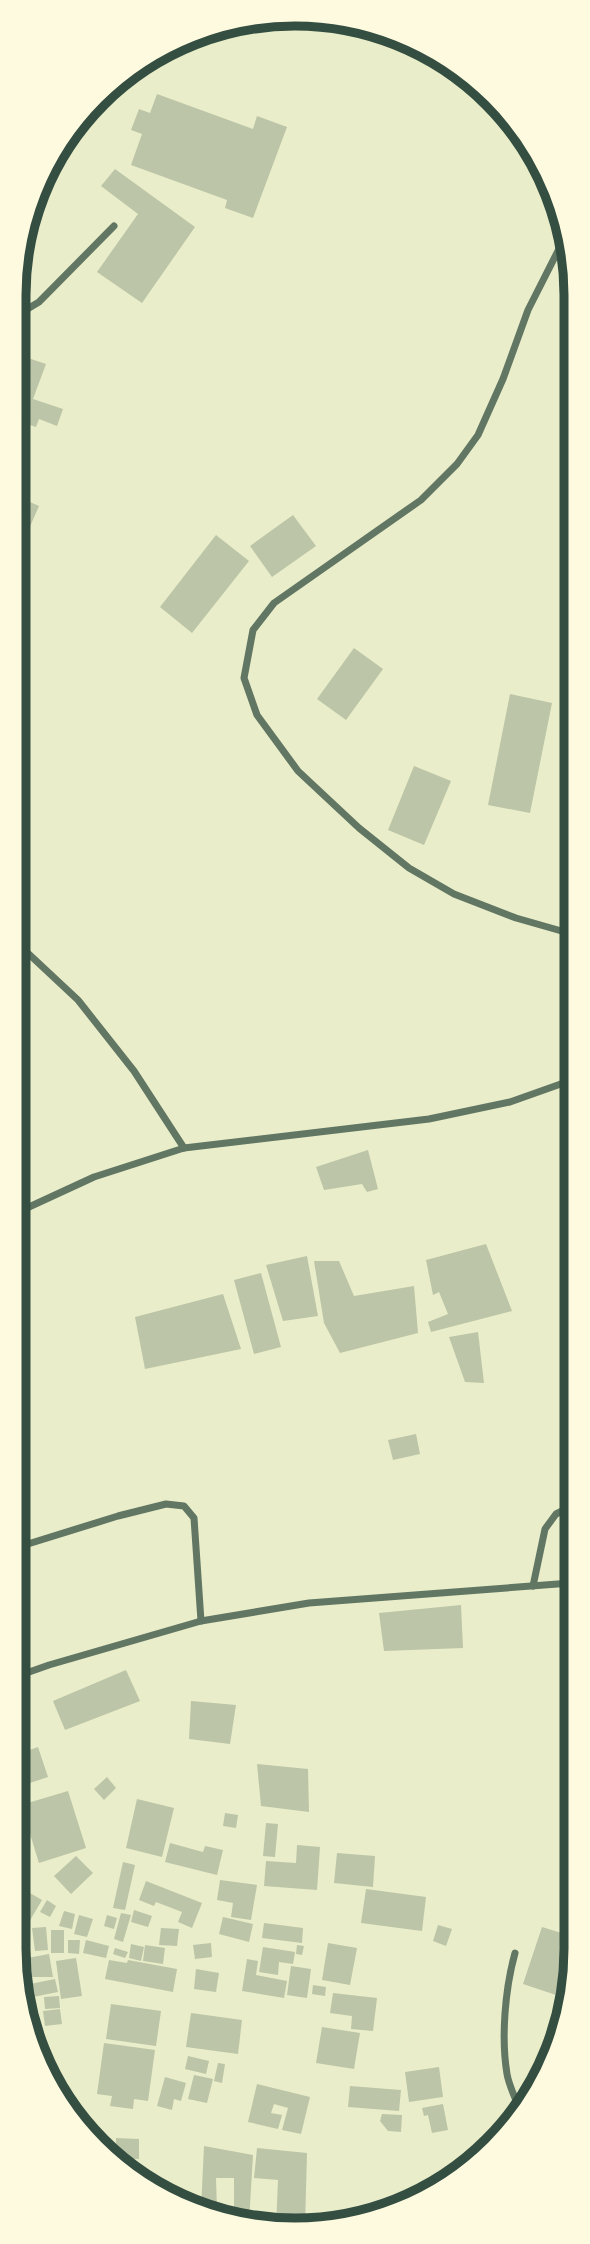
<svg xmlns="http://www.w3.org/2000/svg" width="590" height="2244" font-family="'Roboto Condensed',sans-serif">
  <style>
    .building { fill: #bcc5a7; fill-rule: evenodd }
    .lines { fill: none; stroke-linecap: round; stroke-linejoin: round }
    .minor { stroke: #617663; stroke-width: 7 }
    .rim { fill: none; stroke: #344e41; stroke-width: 9 }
  </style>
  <rect width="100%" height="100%" fill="#e9edc9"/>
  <g class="building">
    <path d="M332 19H349L375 29 374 33Z"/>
    <path d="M157 94 253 129 257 116 287 127 253 218 225 208 227 200 131 165 142 134 131 130 139 109 150 113Z"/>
    <path d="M115 169 195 227 142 303 97 272 138 214 101 186Z"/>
    <path d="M19 355 46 364 33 399 63 409 57 426 39 419 36 427 24 423 19 439Z"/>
    <path d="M19 497 39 506 25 538 18 535Z"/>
    <path d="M293 515 316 546 272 577 250 546Z"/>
    <path d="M216 535 249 561 192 633 160 607Z"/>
    <path d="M354 648 383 669 346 720 317 699Z"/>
    <path d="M510 694 552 703 530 813 488 805Z"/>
    <path d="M414 766 451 781 424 845 388 830Z"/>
    <path d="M368 1150 378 1189 367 1192 362 1184 324 1190 316 1167Z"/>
    <path d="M486 1244 512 1311 431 1332 428 1322 448 1314 439 1292 433 1295 426 1260Z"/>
    <path d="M307 1256 318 1316 283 1321 266 1265Z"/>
    <path d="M314 1261H339L354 1296 414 1286 418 1333 340 1353 324 1323Z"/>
    <path d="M261 1273 281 1347 254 1354 234 1280Z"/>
    <path d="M223 1294 241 1349 145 1369 135 1317Z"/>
    <path d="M478 1332 484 1383 465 1382 449 1337Z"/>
    <path d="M416 1434 420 1454 393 1460 388 1440Z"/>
    <path d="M461 1605 463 1648 384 1651 379 1613Z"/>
    <path d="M126 1670 140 1701 65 1730 53 1701Z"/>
    <path d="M191 1701 236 1705 230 1744 189 1739Z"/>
    <path d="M38 1747 48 1777 21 1786 20 1782 15 1784V1755Z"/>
    <path d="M257 1764 308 1769 309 1812 261 1806Z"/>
    <path d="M107 1777 116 1788 104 1800 94 1789Z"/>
    <path d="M68 1791 86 1848 39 1863 21 1805Z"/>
    <path d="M137 1799 174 1808 162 1857 126 1848Z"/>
    <path d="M225 1813 238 1815 236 1828 223 1826Z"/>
    <path d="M266 1823 278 1824 275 1857 263 1856Z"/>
    <path d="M170 1843 203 1852 205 1846 223 1850 217 1875 165 1862Z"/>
    <path d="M297 1845 320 1847 317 1890 264 1886 266 1861 296 1863Z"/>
    <path d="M337 1853 375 1856 373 1887 334 1883Z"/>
    <path d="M76 1856 93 1873 71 1894 54 1876Z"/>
    <path d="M123 1862 135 1865 125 1910 113 1908Z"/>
    <path d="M220 1880 257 1885 251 1920 231 1917 233 1903 217 1900Z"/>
    <path d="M146 1881 202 1903 192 1928 178 1922 182 1912 156 1902 154 1906 139 1900Z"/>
    <path d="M366 1889 426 1897 422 1931 361 1923Z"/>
    <path d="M28 1892 42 1900 29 1922 15 1913Z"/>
    <path d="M47 1900 56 1906 50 1917 40 1912Z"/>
    <path d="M134 1910 152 1916 148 1927 131 1922Z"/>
    <path d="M64 1911 75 1914 72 1929 59 1926Z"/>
    <path d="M121 1913 131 1915 123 1942 114 1939Z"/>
    <path d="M79 1915 93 1919 87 1937 74 1934Z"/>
    <path d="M107 1915 117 1918 114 1929 104 1926Z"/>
    <path d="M223 1917 253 1924 249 1942 219 1934Z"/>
    <path d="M19 1921 26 1947 14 1950V1923Z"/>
    <path d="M264 1923 303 1928 302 1943 262 1938Z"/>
    <path d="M438 1925 452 1929 446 1946 433 1941Z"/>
    <path d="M46 1927 48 1950 35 1951 32 1928Z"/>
    <path d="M542 1927 571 1936V2000L523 1984Z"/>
    <path d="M161 1928 179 1929 177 1946 159 1945Z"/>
    <rect x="51" y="1930" width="13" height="23"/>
    <path d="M68 1940H80L79 1954 68 1953Z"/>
    <path d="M86 1940 109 1946 106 1958 83 1953Z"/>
    <path d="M211 1943 212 1957 195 1959 193 1945Z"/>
    <path d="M328 1943 357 1948 350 1985 322 1980Z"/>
    <path d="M131 1944 144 1947 141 1961 129 1958Z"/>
    <path d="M145 1945 165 1948 163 1964 143 1961Z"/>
    <path d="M297 1945 304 1946 302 1955 296 1954Z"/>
    <path d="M263 1947 295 1952 293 1964 279 1962 278 1975 259 1972Z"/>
    <path d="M115 1948 128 1952 125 1958 113 1954Z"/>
    <path d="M49 1954 53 1977H28L30 1986 22 1987 16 1960Z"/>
    <path d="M76 1958 82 1996 61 1999 56 1961Z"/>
    <path d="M247 1959 258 1961 256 1975 287 1981 284 1998 242 1991Z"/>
    <path d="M109 1960 127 1963 128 1960 177 1969 173 1992 105 1979Z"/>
    <path d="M291 1966 311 1969 307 1998 287 1995Z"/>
    <path d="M196 1969 219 1973 216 1992 194 1989Z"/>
    <path d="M55 1979 58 1992 33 1997 30 1984Z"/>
    <path d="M313 1985 326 1987 325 1996 312 1994Z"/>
    <path d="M29 1988 31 1998 24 1999 22 1990Z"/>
    <path d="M333 1993 377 1998 373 2031 351 2029 352 2016 330 2013Z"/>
    <path d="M59 1996 60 2008 45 2009 44 1997Z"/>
    <path d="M111 2004 161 2011 156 2046 106 2039Z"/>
    <path d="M60 2009 62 2024 45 2026 43 2011Z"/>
    <path d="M37 2010 39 2026 30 2027 26 2011Z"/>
    <path d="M191 2013 242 2020 238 2054 186 2047Z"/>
    <path d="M322 2027 360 2033 354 2069 316 2063Z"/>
    <path d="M104 2043 155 2050 148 2101 134 2099 133 2109 110 2106 112 2096 97 2094Z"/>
    <path d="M188 2056 209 2061 206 2074 185 2069Z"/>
    <path d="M218 2063 225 2064 222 2083 214 2081Z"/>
    <path d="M439 2067 443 2097 409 2102 405 2072Z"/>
    <path d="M194 2075 213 2079 207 2103 188 2099Z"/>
    <path d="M165 2077 186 2083 181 2101 174 2099 172 2110 157 2106Z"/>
    <path d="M257 2084 310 2097 301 2134 282 2130 288 2108 274 2104 271 2113 282 2115 278 2129 248 2122Z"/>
    <path d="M350 2086 401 2090 399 2111 348 2107Z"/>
    <path d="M62 2099 71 2100 70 2112 69 2110Z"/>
    <path d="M443 2104 448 2130 432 2133 428 2115 424 2116 422 2108Z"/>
    <path d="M382 2114 402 2115 401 2132 388 2131 380 2121Z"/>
    <path d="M116 2138 139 2139V2159L116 2158Z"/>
    <path d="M204 2146 253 2155 249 2222 201 2209ZM216 2178H234V2211H217Z"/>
    <path d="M257 2148 307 2153 305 2226 276 2227 278 2180 254 2178Z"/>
    <path d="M133 2172 154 2173 153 2187Z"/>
  </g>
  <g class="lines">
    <g class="minor">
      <path d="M567 233 528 310 503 379 478 435 457 464 421 500 274 603 253 630 244 678 257 715 298 771 359 828 409 868 454 894 516 918 572 934"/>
      <path d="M19 314 39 302 114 226"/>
      <path d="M17 943 78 1000 134 1071 184 1148"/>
      <path d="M16 1213 94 1177 184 1148 429 1119 510 1102 572 1080"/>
      <path d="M15 1548 118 1516 166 1504 184 1506 194 1518 201 1621"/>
      <path d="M533 1586 545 1529 556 1514 572 1506"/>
      <path d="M15 1677 49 1665 201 1621 309 1603 571 1583"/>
      <path d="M515 1953C505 1989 501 2038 507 2074 509 2086 516 2099 520 2111"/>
    </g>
  </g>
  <path d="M0 0H590V2244H0ZM295 26H295A269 269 0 0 1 564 295V1949A269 269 0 0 1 295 2218H295A269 269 0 0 1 26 1949V295A269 269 0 0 1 295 26Z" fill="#fefae0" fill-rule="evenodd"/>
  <path class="rim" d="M295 26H295A269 269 0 0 1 564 295V1949A269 269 0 0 1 295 2218H295A269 269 0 0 1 26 1949V295A269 269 0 0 1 295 26Z"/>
</svg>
